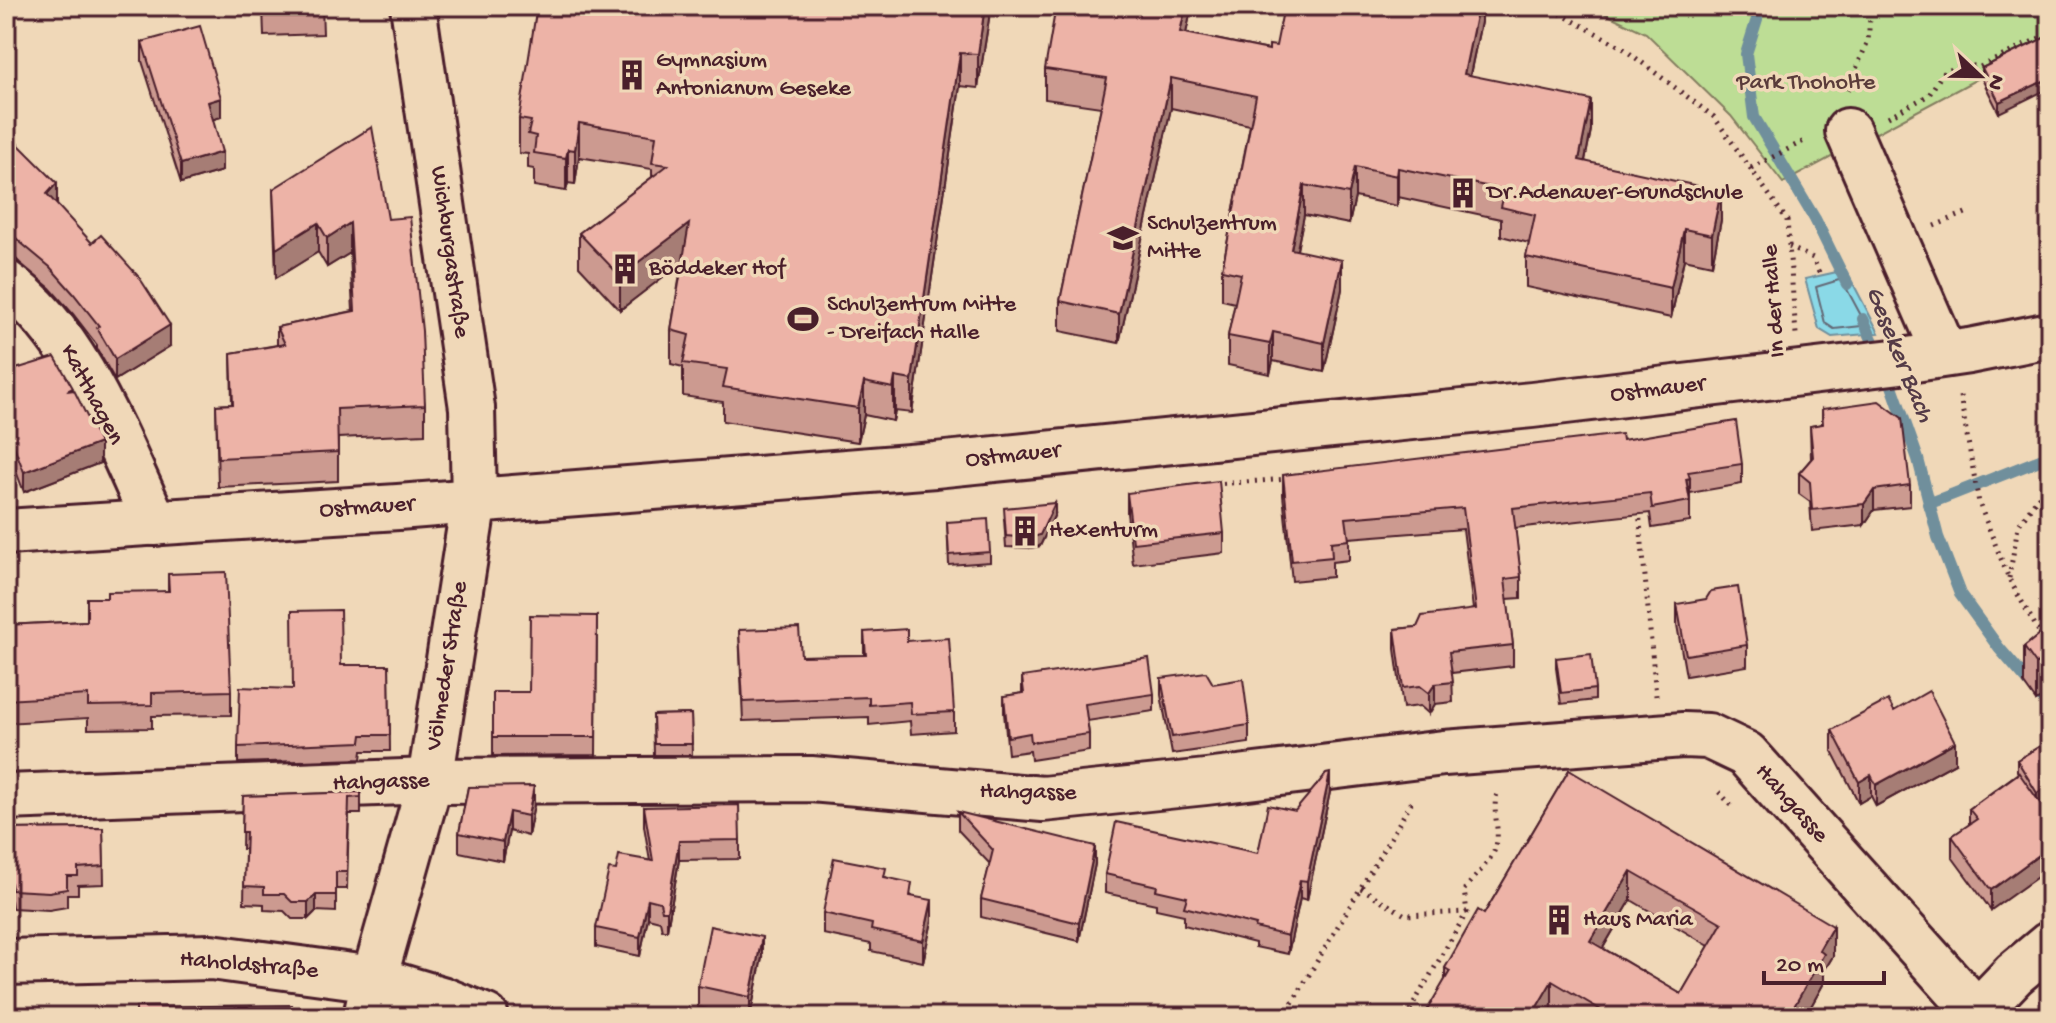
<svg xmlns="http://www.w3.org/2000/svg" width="2056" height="1023" font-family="'Gochi Hand',sans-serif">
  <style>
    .green { fill: #bddd95; stroke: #847e60; stroke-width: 2 }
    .water { fill: #8ad9e7; stroke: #708f9c; stroke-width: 2 }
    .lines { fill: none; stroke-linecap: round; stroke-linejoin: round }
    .shore { stroke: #646976; stroke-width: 2 }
    .stream { stroke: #708f9c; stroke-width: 12 }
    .minor-casing { stroke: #4a1f2b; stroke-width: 50 }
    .path { stroke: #4a1f2b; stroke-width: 5; stroke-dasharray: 2 6; stroke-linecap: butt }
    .minor { stroke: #f0d8b8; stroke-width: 44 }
    .wall { fill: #cc9a90; stroke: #4a1f2b; stroke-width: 2; fill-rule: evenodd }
    .shaded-wall { fill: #a67d75; stroke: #4a1f2b; stroke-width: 2 }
    .building { fill: #edb3a7; stroke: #4a1f2b; stroke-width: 2; fill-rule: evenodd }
    .labels { text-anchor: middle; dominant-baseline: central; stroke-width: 7; stroke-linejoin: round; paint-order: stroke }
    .poi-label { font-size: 24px; fill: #4a1f2b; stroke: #f0d8b8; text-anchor: start }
    .park-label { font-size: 24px; fill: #5b3c3b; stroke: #f0d8b8 }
    .street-label { font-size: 24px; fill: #4a1f2b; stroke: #f0d8b8 }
    .water-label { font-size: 26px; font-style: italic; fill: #543b47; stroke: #f0d8b8 }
  </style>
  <rect width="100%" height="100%" fill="#f0d8b8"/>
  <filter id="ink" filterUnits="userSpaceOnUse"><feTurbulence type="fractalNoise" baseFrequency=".0125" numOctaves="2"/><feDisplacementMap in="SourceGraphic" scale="16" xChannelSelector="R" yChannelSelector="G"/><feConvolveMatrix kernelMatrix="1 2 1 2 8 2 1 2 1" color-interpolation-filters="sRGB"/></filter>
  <g filter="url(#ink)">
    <path class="green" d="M1589 6H2050V40L1783 183 1731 116 1646 33Z"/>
    <path class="water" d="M1846 270 1879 333 1832 337 1819 329 1805 279Z"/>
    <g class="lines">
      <path class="shore" d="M1839 280 1843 282 1864 321 1862 326 1834 329 1825 323 1816 287Z"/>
      <g class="stream">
        <path d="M1758 6 1757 19 1746 54 1754 117 1815 219 1847 284"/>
        <path d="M1863 319 1890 380 1918 459 1938 537 1960 594 1999 648 2050 707"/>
        <path d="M1928 504 2050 456"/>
      </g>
      <g class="minor-casing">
        <g id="minor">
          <path d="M1848 131 1945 354"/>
          <path d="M6 283C77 332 119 446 155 523"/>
          <path d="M6 532 398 507 935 465 1532 405 1901 361 1969 351 2050 335"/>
          <path d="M6 797 430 781 811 779 1043 799 1206 782 1444 753 1683 735 1708 736 1746 754 1977 1012"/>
          <path d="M6 962 211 957 374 979 441 999 486 1017"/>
          <path d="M366 1017 374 979 430 781 474 500 472 408 413 6"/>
          <path d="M1973 1017 2014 974 2050 944"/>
        </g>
      </g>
      <g class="path">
        <path d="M1546 6 1620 46 1714 117 1787 220 1796 334"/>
        <path d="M1847 90 1868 41 1871 6"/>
        <path d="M1888 117 1929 95 1942 74 1962 64 1980 67 2050 33"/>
        <path d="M1751 168 1808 139"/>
        <path d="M1934 226 1968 212"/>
        <path d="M1789 247 1813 258 1820 275"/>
        <path d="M1960 396 1979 503 2009 579 2042 637"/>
        <path d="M1215 484 1289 479"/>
        <path d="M1639 511 1656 696"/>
        <path d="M2009 578 2018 526 2050 480"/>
        <path d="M1719 792 1734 808"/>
        <path d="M1361 888 1405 915 1467 912"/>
        <path d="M1284 1017 1414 798"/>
        <path d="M1406 1017 1467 912 1464 890C1473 878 1490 863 1495 849 1502 830 1490 810 1498 791"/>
      </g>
      <use href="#minor" class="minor"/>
    </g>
    <g class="wall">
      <path d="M263 6H322L323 34 264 36Z"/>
      <path d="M578 6H991L978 88 960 86 912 413 895 411 893 421 864 415 858 442 723 421V402L683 396V367L671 364V330L682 262 620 310 579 266V233L652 177V169L579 157 575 184 568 183 566 191 534 186V169L528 168V154L519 153V119Z"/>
      <path d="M1121 6H1192L1186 33 1269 50 1276 46 1481 6V22L1470 75 1591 130 1585 161 1721 220 1712 265 1684 259 1671 318 1526 287V257L1529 243 1501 236V219L1398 197 1397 206 1355 197 1349 224 1304 215 1297 250 1342 289 1324 372 1273 361 1270 374 1228 365V336L1235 303 1222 300V270L1250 125 1171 108 1119 343 1060 331V301L1101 107 1045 99V69L1120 12Z"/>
      <path d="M2050 35 1999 113 1982 79V68Z"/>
      <path d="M142 42 221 117 213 119 222 171 181 183 142 61Z"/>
      <path d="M6 142 57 204 56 205 170 346 115 380 97 349V345L73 314 50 288 20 263 6 249Z"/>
      <path d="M273 189 388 219 425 405V434L338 438V481L218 487 216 405 232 404 231 353 277 345V327L353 311 350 253 327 267 318 252 276 278Z"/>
      <path d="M6 372 73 390 100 463 24 492 14 466 6 467Z"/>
      <path d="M1822 409 1910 485V506L1874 510 1864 525 1812 531 1810 502 1799 494V473L1811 459 1810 426 1822 424Z"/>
      <path d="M1622 440 1742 464V484L1690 493V522L1652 528 1650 513 1515 528 1521 577V598L1507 599 1513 645V666L1452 673 1453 702 1435 704 1429 714 1420 706 1403 708 1395 649V629L1417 627 1473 609 1463 529 1349 538V560L1332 562V577L1292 581 1283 495V475Z"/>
      <path d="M1127 493 1224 533V553L1133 564 1127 513Z"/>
      <path d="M1055 514 1040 546 1030 548 1006 547 1004 519Z"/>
      <path d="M947 522 990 552V562L949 565Z"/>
      <path d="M168 574 231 691V715L152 716V728L88 729V718L6 723V625L87 621 107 598 168 591Z"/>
      <path d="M1677 604 1747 645V666L1686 676 1677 625Z"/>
      <path d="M597 616 596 755 493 756V692H529Z"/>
      <path d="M2050 626V692L2036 701 2024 684V647Z"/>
      <path d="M739 630 801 656 864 655V632L907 641 954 712V731L911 734 910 721 869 725V717L743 721Z"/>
      <path d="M1556 658 1595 689V700L1561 704 1556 668Z"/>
      <path d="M341 665H389L390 751H362L361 759 238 763V747L293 689Z"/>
      <path d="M1022 677 1154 694V711L1087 721 1089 734V751L1031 760 1030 751 1008 754 1004 713V696L1022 693Z"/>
      <path d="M1161 678 1213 684 1249 725V743L1172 754 1161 695Z"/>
      <path d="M1894 711 1955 763 1876 806 1871 796 1859 803 1832 751V730Z"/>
      <path d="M691 714 692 755H654L653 715Z"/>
      <path d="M2050 740V796L2040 802 1991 910 1952 857V836L1969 825V809L2018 773 2017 771V760Z"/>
      <path d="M1569 770 1833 956 1824 971V983L1805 1017H1563L1552 1011 1445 980V968L1484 914ZM1631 900 1709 946 1681 994 1603 948Z"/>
      <path d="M468 787 534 805 528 836 509 831 503 861 459 852V833Z"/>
      <path d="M361 792V814H349L347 889H336V912L316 911 308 919H292L284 911 264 910V904L244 903 245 849H242L243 796Z"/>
      <path d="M1330 792 1307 900 1300 898 1288 954 1255 947V943L1184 925V915L1156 909V904L1105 893V874L1258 853 1295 811Z"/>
      <path d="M644 807 740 840V859L679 860 667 930H662L660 921 648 918 640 956 596 947V928L616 870 650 861 644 826Z"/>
      <path d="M958 812 1095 864 1079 941 981 917V899L990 864 958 830Z"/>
      <path d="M103 828 104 884 78 885V894H67V907L49 910 12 908 11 901H6V829Z"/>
      <path d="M886 877 912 896 932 921 923 962 871 951V944L823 934V913Z"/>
      <path d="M762 957 750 1017 698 1007V986Z"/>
    </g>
    <g class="shaded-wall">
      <path d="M985 6H991L978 88V54Z"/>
      <path d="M1186 6H1192L1180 61V32Z"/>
      <path d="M1478 6H1481V22L1464 103V74Z"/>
      <path d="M960 53V86L912 413V380Z"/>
      <path d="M1171 78V108L1119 343V314Z"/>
      <path d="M2050 78V88L1999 113V102Z"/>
      <path d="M221 98V117L208 121V102Z"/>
      <path d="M1591 100V130L1579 190V160Z"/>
      <path d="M579 123V157L575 184V150Z"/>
      <path d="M568 149V183L566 191V158Z"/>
      <path d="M222 152V171L181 183V164Z"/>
      <path d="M1355 167V197L1349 224V194Z"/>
      <path d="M1398 168V197L1397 206V176Z"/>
      <path d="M57 183V204L47 215V194Z"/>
      <path d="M1304 185V215L1291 278V249Z"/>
      <path d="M1721 191V220L1712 265V235Z"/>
      <path d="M318 223V252L276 278V249Z"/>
      <path d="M350 223V253L327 267V238Z"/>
      <path d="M689 224V257L620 310V276Z"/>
      <path d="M1684 229V259L1671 318V288Z"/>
      <path d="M1342 260V289L1324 372V343Z"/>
      <path d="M170 325V346L115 380V359Z"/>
      <path d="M1273 332V361L1270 374V344Z"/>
      <path d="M895 377V411L893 421V388Z"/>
      <path d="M864 382V415L858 442V408Z"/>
      <path d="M100 443V463L24 492V472Z"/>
      <path d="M1690 478V499L1686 479Z"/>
      <path d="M1874 490V510L1864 525V504Z"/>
      <path d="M1055 503V514L1040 546 1030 548V538Z"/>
      <path d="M2050 655V692L2036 701V664Z"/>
      <path d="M1435 684V704L1429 714V693Z"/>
      <path d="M1955 742V763L1876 806V785Z"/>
      <path d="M1330 773V792L1307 900V881Z"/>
      <path d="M1871 775V796L1859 803V782Z"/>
      <path d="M2050 785V796L2037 804V793Z"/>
      <path d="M534 786V805L528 836V816Z"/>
      <path d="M509 812V831L503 861V842Z"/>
      <path d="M679 841V860L667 930V911Z"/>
      <path d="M1095 846V864L1079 941V923Z"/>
      <path d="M2050 847V868L1991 910V890Z"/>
      <path d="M1631 871V900L1590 970V941Z"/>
      <path d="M1300 880V898L1288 954V936Z"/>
      <path d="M316 895V911L308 919V902Z"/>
      <path d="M648 899V918L640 956V937Z"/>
      <path d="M932 900V921L923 962V941Z"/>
      <path d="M1833 926V956L1824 971V983L1805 1017H1788L1819 950Z"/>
      <path d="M762 937V957L750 1017V997Z"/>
      <path d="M1552 981V1011L1549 1017H1531Z"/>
    </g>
    <g class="building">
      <path d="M264 6H322L323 13 264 16Z"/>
      <path d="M537 6 578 7V6H985L978 54 960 53 912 380 895 377 893 388 864 382 858 408 723 387 727 369 683 363 689 335 671 330 689 224 620 276 579 233 668 165 652 163 656 136 579 123 575 150 568 149 566 158 534 153 536 136 528 134 531 121 519 119Z"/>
      <path d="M1056 6H1079L1120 12 1121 6H1186L1180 32 1269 50V45L1276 46 1284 6H1478L1464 74 1591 100 1579 160 1721 191 1712 235 1684 229 1671 288 1526 257 1535 215 1501 207 1505 190 1398 168 1397 176 1355 167 1349 194 1304 185 1291 249 1342 260 1324 343 1273 332 1270 344 1228 336 1241 274 1222 270 1256 96 1171 78 1119 314 1060 301 1107 78 1045 69Z"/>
      <path d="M200 26 221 98 208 102 222 152 181 164 142 42Z"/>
      <path d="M2050 35V78L1999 102 1982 68Z"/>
      <path d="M372 127 388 219 410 217 422 331 425 405 337 409 338 452 218 458 216 405 233 404 231 353 285 344 277 327 355 311 350 223 327 238 318 223 276 249 273 189Z"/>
      <path d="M11 137 57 183 47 194 92 243 101 235 139 277 170 325 115 359 97 328 99 326 73 293 50 267 20 242 6 228V142Z"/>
      <path d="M55 357 73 388 67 391 74 390 100 443 24 472 14 446 6 447V372Z"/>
      <path d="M1879 401 1902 418 1910 485 1874 490 1864 504 1812 510 1810 482 1799 473 1813 457 1810 426 1823 424 1822 409Z"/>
      <path d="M1736 421 1742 464 1688 472 1690 478 1686 479 1690 501 1652 508 1650 493 1513 508 1521 577 1505 579 1513 645 1449 652 1453 682 1435 684 1429 693 1420 686 1403 688 1395 629 1417 627 1422 616 1476 609 1463 508 1346 518 1349 540 1331 542 1332 557 1292 561 1283 475 1621 434 1622 440Z"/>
      <path d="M1219 481 1224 533 1133 543 1127 493Z"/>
      <path d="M1055 503 1040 535 1030 538 1006 536 1004 508Z"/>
      <path d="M988 519 990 552 949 555 947 522Z"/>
      <path d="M226 572 231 691 152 693V705L88 706V695L6 700V625L87 621V598H107V592L169 591 168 574Z"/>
      <path d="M1738 587 1747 645 1686 655 1677 604 1706 599 1711 591Z"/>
      <path d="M340 610 341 665H389L390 735H362L361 742 238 747 240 687 293 689 292 611Z"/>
      <path d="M530 615 597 616 596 737H493V692H529Z"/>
      <path d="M2050 626V655L2036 664 2024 647Z"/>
      <path d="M799 628 801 656 866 655 864 632 907 629V641L949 638 954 712 911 714 910 702 869 705V697L743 702 739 630Z"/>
      <path d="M1591 654 1595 689 1561 693 1556 658Z"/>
      <path d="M1149 658 1154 694 1085 704 1089 734 1031 742 1030 733 1008 737 1004 696 1024 693 1022 677Z"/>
      <path d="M1206 672 1213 684 1243 679 1249 725 1172 737 1161 678Z"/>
      <path d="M1929 691 1955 742 1876 785 1871 775 1859 782 1832 730 1888 700 1894 711Z"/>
      <path d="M691 714 692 744H654L653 715Z"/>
      <path d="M2050 740V785L2037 793 2017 760Z"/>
      <path d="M1569 770 1833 926 1819 950 1824 954 1788 1017H1613L1552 981 1531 1017H1423L1450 971 1445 968 1478 910 1484 914ZM1631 871 1722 923 1681 994 1590 941Z"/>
      <path d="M1330 773 1307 881 1300 880 1288 936 1255 928 1256 925 1184 907 1187 897 1156 890 1157 886 1105 874 1116 822 1258 853 1268 805 1295 811 1326 774Z"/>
      <path d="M2019 773 2050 817V847L1991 890 1952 836 1977 819 1969 809Z"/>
      <path d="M534 786 528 816 509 812 503 842 459 833 468 787Z"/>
      <path d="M361 792V797L349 798 347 872H336V895H316L308 902H292L284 894H264V887L244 886 246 832H242L243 796Z"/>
      <path d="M739 805 740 840 679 841 667 911H662L660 902 648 899 640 937 596 928 609 869 616 870 619 855 653 861 644 807Z"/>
      <path d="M958 812 1095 846 1079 923 981 899 993 850Z"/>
      <path d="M103 828 104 866 78 868V876H67V889L49 892 12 890 11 883H6V829Z"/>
      <path d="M834 858 886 868 884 877 912 883 910 896 932 900 923 941 871 930 872 924 823 913Z"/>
      <path d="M710 926 762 937 750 997 698 986Z"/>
      <path d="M292 1005 293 1017H136V1007Z"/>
      <path d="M759 1011 788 1017H758Z"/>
    </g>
  </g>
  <defs>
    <g id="building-bare" transform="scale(2.4)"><path d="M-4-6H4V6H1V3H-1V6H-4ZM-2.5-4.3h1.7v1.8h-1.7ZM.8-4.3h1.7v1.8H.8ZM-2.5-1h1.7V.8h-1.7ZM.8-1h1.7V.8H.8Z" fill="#4a1f2b" stroke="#f0d8b8" stroke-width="2.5" paint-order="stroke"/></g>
    <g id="school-bare" transform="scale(2.4)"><path d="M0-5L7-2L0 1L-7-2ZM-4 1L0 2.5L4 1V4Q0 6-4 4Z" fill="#4a1f2b" stroke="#f0d8b8" stroke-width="2.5" paint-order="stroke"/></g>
    <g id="stadium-bare" transform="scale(2.4)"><path d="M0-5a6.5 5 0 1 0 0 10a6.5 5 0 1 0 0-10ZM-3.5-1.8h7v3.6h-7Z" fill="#4a1f2b" stroke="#f0d8b8" stroke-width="2.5" paint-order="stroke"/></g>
  </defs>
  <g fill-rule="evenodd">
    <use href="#building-bare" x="632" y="75"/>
    <use href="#building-bare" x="1463" y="193"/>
    <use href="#school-bare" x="1123" y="238"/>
    <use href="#building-bare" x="625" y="269"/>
    <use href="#stadium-bare" x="803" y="319"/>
    <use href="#building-bare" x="1025" y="531"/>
    <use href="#building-bare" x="1559" y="920"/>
  </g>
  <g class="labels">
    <g class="poi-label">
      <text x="656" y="61">Gymnasium<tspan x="656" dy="28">Antonianum Geseke</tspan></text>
      <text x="1487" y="193">Dr.Adenauer-Grundschule</text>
      <text x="1147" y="224">Schulzentrum<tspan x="1147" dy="28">Mitte</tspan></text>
      <text x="649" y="269">Böddeker Hof</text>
      <text x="827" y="305">Schulzentrum Mitte<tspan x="827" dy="28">- Dreifach Halle</tspan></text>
      <text x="1049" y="531">Hexenturm</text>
      <text x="1583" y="920">Haus Maria</text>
    </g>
    <g class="park-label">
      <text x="1806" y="83">Park Thoholte</text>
    </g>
    <g class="street-label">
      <text transform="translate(449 252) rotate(82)">Wichburgastraße</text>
      <text transform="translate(1775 301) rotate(-94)">In der Halle</text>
      <text transform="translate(1658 390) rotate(-7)">Ostmauer</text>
      <text transform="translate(91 395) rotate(62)">Katthagen</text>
      <text transform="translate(1013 456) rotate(-6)">Ostmauer</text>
      <text transform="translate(367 508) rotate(-4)">Ostmauer</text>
      <text transform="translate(448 666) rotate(-81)">Völmeder Straße</text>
      <text transform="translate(381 783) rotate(-2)">Hahgasse</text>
      <text transform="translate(1028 793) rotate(1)">Hahgasse</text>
      <text transform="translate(1791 804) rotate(48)">Hahgasse</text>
      <text transform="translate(249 966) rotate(5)">Haholdstraße</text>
    </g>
    <g class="water-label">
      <text transform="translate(1898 355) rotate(68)">Geseker Bach</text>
    </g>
  </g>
  <rect width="2056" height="1023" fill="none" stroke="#f0d8b8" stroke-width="32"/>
  <rect x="16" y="16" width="2024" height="991" fill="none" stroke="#4a1f2b" stroke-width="3" filter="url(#ink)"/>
  <g transform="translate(1980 76) rotate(112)" stroke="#f0d8b8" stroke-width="6" paint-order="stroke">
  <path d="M0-6L14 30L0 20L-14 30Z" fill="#4a1f2b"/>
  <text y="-12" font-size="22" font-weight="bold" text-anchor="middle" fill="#4a1f2b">N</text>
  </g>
  <path d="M1764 971v12h120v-12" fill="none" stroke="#4a1f2b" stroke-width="4"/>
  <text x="1776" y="971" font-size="24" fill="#4a1f2b" stroke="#f0d8b8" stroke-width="6" paint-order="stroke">20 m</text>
</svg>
